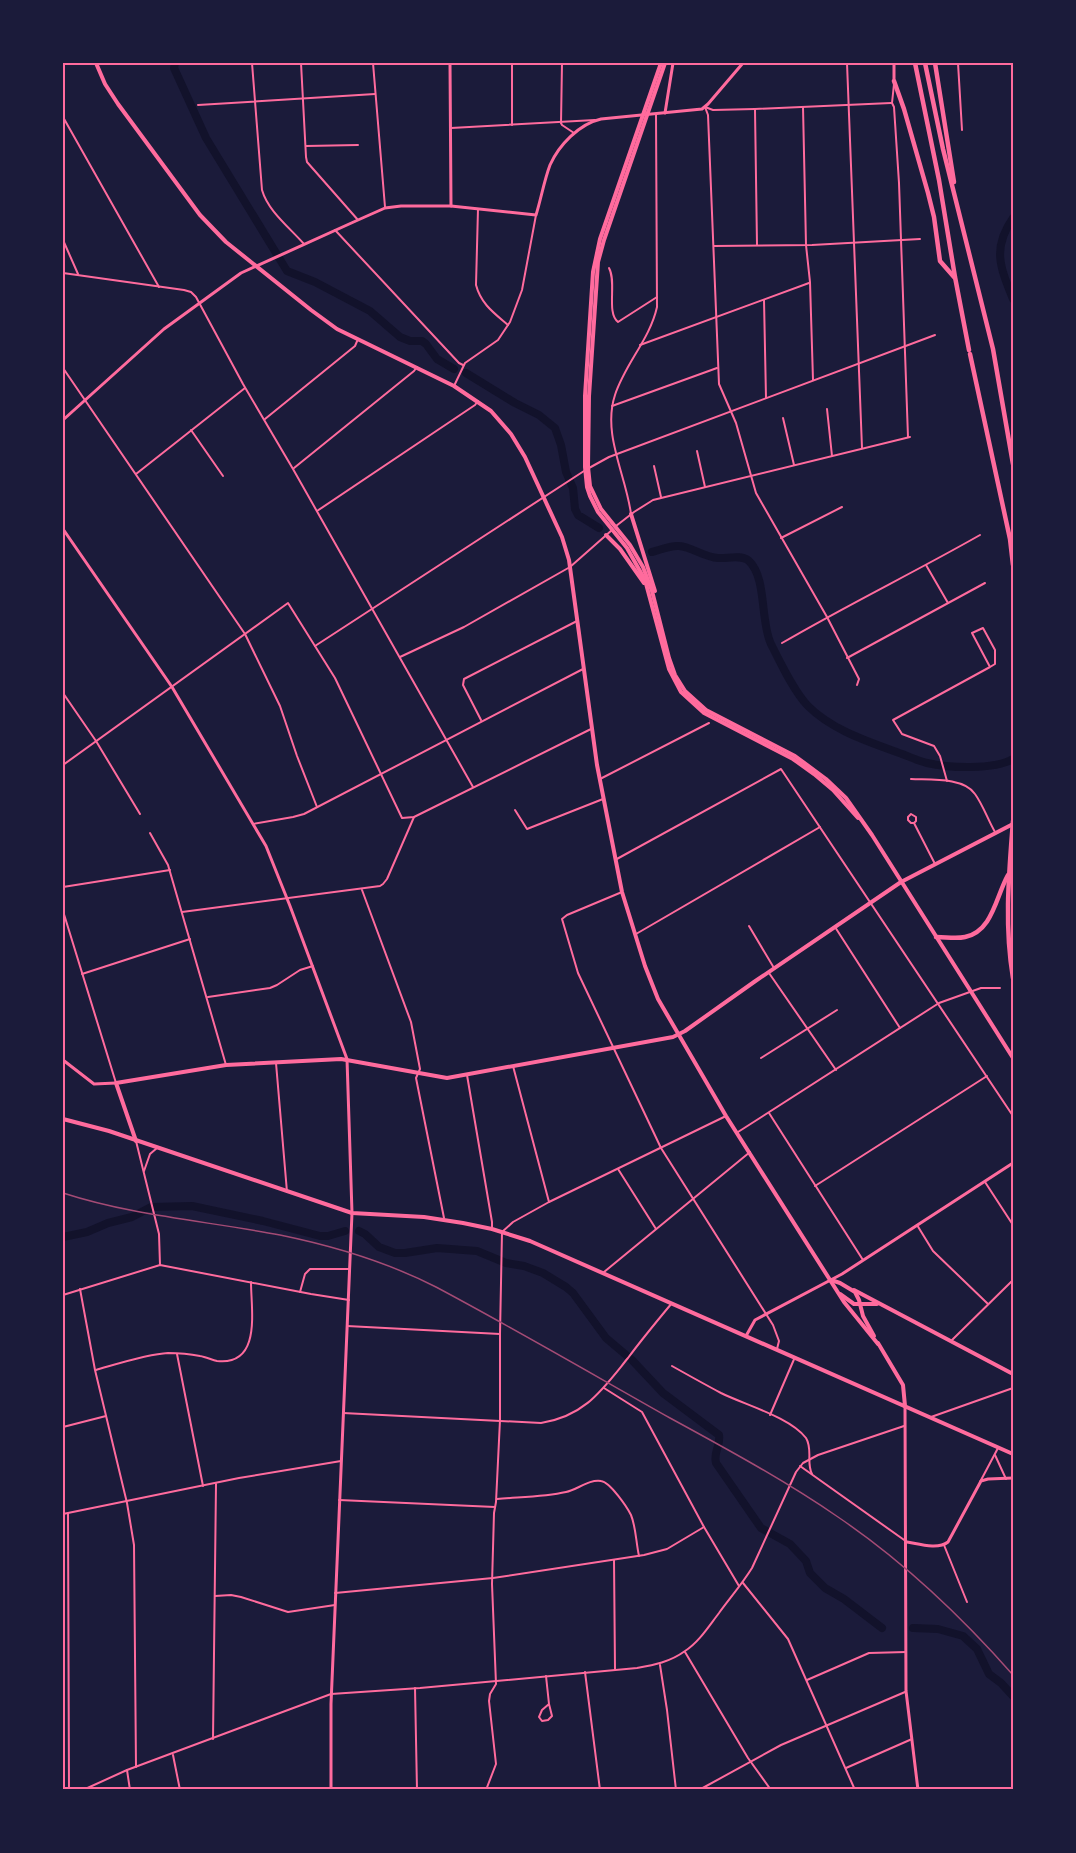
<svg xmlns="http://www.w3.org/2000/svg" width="1076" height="1853" font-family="'Nunito Sans',sans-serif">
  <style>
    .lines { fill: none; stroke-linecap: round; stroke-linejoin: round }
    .river { stroke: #12122b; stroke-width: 8 }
    .minor { stroke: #ff6b9d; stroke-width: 2 }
    .tertiary { stroke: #ff6b9d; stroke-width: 3 }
    .secondary { stroke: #ff6b9d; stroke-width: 4 }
    .primary { stroke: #ff6b9d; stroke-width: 4 }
    .motorway { stroke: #ff6b9d; stroke-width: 4.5 }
    .rail { stroke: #a44b75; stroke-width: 1.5 }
    .neatline { fill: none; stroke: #ff6b9d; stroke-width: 2 }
  </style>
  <rect width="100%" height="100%" fill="#1b1b3a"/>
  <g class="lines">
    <g class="river">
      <path d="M175 63 174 68 206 138 287 271 315 282 370 311 400 337 410 341H422L426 344 437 359 454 369"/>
      <path d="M1013 218C992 248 1000 267 1013 299"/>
      <path d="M466 373 515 403 539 415 555 428 561 445 566 472 573 488 575 509 578 515 599 528"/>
      <path d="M652 552C660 550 671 545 679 546 692 547 704 557 718 558 727 559 741 554 749 561 767 578 760 621 771 644 780 662 794 692 808 706 833 731 870 742 902 754 910 757 919 761 927 763 949 768 993 770 1013 759"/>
      <path d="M359 1231 365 1234 379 1247 395 1253H405L437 1248 477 1251 506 1263 524 1266 543 1273 566 1287 573 1293 606 1338 632 1360 663 1393 719 1435C721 1445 713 1452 716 1463L761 1528 790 1544 806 1561 810 1573 825 1588 844 1599 882 1628"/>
      <path d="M63 1237 87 1232 108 1223 132 1217 151 1207 192 1206 263 1221 320 1236H328L345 1231"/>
      <path d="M913 1628 938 1629 963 1636 977 1649 989 1674 1001 1683 1013 1696"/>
    </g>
    <g class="minor">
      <path d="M252 63 262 190C268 211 289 227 304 244"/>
      <path d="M301 63 306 157 307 162 358 220"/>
      <path d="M373 63 385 207"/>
      <path d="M847 63 862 448"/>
      <path d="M958 63 962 130"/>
      <path d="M894 84 892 103 894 107 899 183 908 437"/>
      <path d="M198 105 375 94"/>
      <path d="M705 107 708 115 719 384 736 423 756 493 827 617 859 679 857 685"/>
      <path d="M705 107 713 110 755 109 891 103"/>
      <path d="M803 107 806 245 810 282 813 380"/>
      <path d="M755 110 757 245"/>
      <path d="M63 117 159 287"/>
      <path d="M561 123 562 63"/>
      <path d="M561 123 562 125 574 133"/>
      <path d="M512 125V63"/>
      <path d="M451 128 595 120"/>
      <path d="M306 146 358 145"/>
      <path d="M478 209 476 285C481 304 494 313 508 325"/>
      <path d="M335 230 459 363 463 365"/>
      <path d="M63 240 78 274"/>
      <path d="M714 246 812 245 920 239"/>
      <path d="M609 268C617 282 606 313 618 322L657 297"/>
      <path d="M63 273 184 290 191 292 196 297 243 384 293 469 473 787"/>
      <path d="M764 300 766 398"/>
      <path d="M640 345 809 283"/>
      <path d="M63 368 245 634 280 706 297 756 317 807"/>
      <path d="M454 386 465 363 498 340 510 322 522 290 536 215"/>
      <path d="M612 406 717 368"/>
      <path d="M827 409 832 456"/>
      <path d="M783 418 794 465"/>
      <path d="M265 419 355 346 358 339"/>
      <path d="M191 430 223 476"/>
      <path d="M697 451 705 487"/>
      <path d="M654 466 661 497"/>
      <path d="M294 468 414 371 417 367"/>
      <path d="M589 468 609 457 935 335"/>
      <path d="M136 474 245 388"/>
      <path d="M317 511 475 405 478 401"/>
      <path d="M631 514C626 475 602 434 615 395 625 364 650 339 657 307L656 114"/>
      <path d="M616 526 634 512 653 500 910 437"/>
      <path d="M781 538 842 507"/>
      <path d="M926 565 948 603"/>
      <path d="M782 643C847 605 915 572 980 535"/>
      <path d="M315 646 584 471"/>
      <path d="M400 657 464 627 570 567 612 530"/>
      <path d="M847 658 985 583"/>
      <path d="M63 693 96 741 140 814"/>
      <path d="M481 720 463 685 464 679 577 621"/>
      <path d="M63 765 288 603 335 678 402 818 414 817 591 729"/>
      <path d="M600 779 709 723"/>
      <path d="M911 779C929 780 964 777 975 794 983 805 988 820 995 832"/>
      <path d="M947 781 940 756 934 746 902 734 893 720 990 667 972 633 983 628 995 650V664L990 667"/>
      <path d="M515 810 527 829 603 799"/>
      <path d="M914 823 916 821V817L911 814 908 817V820L911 823H914L935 864"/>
      <path d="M253 824 293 817 304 814 583 669"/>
      <path d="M150 833 168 865 226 1065"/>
      <path d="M615 860 781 769 1013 1116"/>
      <path d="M63 887 170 870"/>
      <path d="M362 890 411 1022 420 1069 416 1078 444 1218"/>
      <path d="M622 892 567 915 562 919 578 973 661 1148 773 1325 779 1341 777 1349"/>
      <path d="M63 911 116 1083"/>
      <path d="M182 912 380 886 383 884 387 879 414 817"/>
      <path d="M749 926 774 968"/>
      <path d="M835 927 900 1028"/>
      <path d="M636 934 820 827"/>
      <path d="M769 973 836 1070"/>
      <path d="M82 974 190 939"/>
      <path d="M208 997 270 988 277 985 300 970 313 966"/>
      <path d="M761 1058 837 1010"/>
      <path d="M276 1063 287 1192"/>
      <path d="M513 1066 549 1202"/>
      <path d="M467 1075 492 1222V1229"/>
      <path d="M769 1113 863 1260"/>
      <path d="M738 1132 939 1003 981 988H1000"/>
      <path d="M136 1141 159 1234 160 1265"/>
      <path d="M618 1169 656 1229"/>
      <path d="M144 1171 150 1154 157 1148"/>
      <path d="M985 1182 1013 1225"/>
      <path d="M815 1186 987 1076"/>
      <path d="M917 1225 933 1251 988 1304"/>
      <path d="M604 1272 750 1152"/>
      <path d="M80 1289 95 1370 127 1503 134 1545 136 1767"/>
      <path d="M300 1292 305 1274 310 1269H350"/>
      <path d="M63 1295 160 1265 311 1294 349 1300"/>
      <path d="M347 1326 500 1334"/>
      <path d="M951 1341 1013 1280"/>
      <path d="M177 1354 203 1486"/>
      <path d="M672 1366C688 1375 704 1384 721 1393 745 1405 790 1417 806 1438 813 1449 806 1463 812 1474"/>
      <path d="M96 1370C117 1364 147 1354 168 1353 178 1353 190 1354 200 1356 206 1357 212 1360 217 1361 262 1366 251 1310 251 1282"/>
      <path d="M604 1388 642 1412 704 1527 739 1586"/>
      <path d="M343 1413 541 1423C585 1416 602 1390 628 1358 642 1339 657 1321 672 1303"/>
      <path d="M770 1415 795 1357"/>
      <path d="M931 1417 1013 1388"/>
      <path d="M63 1427 106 1416"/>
      <path d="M995 1455 1006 1479"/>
      <path d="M800 1466 907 1542"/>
      <path d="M980 1482 998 1448"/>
      <path d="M497 1499C519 1497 544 1497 566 1492 577 1490 589 1479 601 1481 610 1482 627 1507 631 1515 636 1527 636 1543 639 1556"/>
      <path d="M339 1500 495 1507"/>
      <path d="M68 1513 69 1790"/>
      <path d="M63 1514 239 1478 341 1461"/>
      <path d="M944 1545 967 1602"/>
      <path d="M614 1560 615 1669"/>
      <path d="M743 1583 788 1639 855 1790"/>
      <path d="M335 1593 493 1578 644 1555 667 1549 704 1527"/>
      <path d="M215 1596 231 1595 241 1597 288 1612 335 1605"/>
      <path d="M685 1652 748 1758 771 1790"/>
      <path d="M660 1665 667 1710 676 1790"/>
      <path d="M585 1672 600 1790"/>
      <path d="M546 1676 549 1704 542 1710 539 1717 542 1721 548 1720 552 1716 549 1704"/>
      <path d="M807 1680 869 1653 906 1652"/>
      <path d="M415 1688 417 1790"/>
      <path d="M213 1739 216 1484"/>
      <path d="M173 1755 180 1790"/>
      <path d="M846 1768 912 1739"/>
      <path d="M127 1770 130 1790"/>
      <path d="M83 1790 127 1770 331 1694 420 1688 637 1668C654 1665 670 1662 685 1651 699 1642 709 1626 719 1613 730 1598 742 1584 752 1568L796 1472 803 1463 818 1455 904 1426"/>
      <path d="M486 1790 496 1764 489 1701 490 1694 496 1684 492 1584 494 1513 496 1502 500 1420V1334L502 1232 513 1222 549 1202 726 1116"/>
      <path d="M699 1790 781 1745 905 1692"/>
    </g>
    <g class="tertiary">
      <path d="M450 63 451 206"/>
      <path d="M894 63V81"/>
      <path d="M665 113 673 63"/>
      <path d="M63 420 164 329 241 273 358 220 385 208 401 206H451L536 215C541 199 544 181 550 165 559 145 579 124 601 119L702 109 708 104 743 63"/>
      <path d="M63 529 172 687 266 846 290 906 347 1059 352 1213 331 1704V1790"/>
      <path d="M63 1060 94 1084 116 1083"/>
      <path d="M746 1336 755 1320 842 1274 1013 1163"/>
      <path d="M905 1406 906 1691 918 1790"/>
      <path d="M907 1542C919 1544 938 1550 948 1542L981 1481 988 1479 1013 1478"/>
    </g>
    <g class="secondary">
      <path d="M661 63 600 239 593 272 585 396V467L587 487 590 496 598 512 627 548 645 580 669 669 681 692 704 713 793 759 814 774 833 790 858 818"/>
      <path d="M665 63 604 240 598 262 589 396 588 467 590 486 601 509 630 545 643 567 652 591 669 658 675 675 685 691 706 710 795 756 826 779 846 798 872 835 1013 1058"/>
      <path d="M631 514 655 591"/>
      <path d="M606 535 620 549 644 583"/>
      <path d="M136 1141 116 1083 226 1065 341 1059 447 1078 673 1037 685 1031 754 982 901 882 1013 824"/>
      <path d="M854 1290 1013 1374"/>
      <path d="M840 1294 854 1304H877"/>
    </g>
    <g class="primary">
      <path d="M96 63 105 84 118 104 200 215 226 242 311 310 337 329 454 386 491 411 511 434 525 457 562 537 569 560 597 765 622 892 645 966 658 999 726 1116 844 1302 878 1344"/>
      <path d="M63 1119 109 1131 352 1213 424 1217 463 1223 492 1229 530 1241 1013 1454"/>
      <path d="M831 1280 840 1283 855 1292 859 1300 863 1316 874 1336"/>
      <path d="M878 1343 903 1385 905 1406"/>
    </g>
    <g class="motorway">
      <path d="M915 63 939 180 955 277 969 350"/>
      <path d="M925 63 943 149 993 349 1013 464"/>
      <path d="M935 63 954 182"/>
      <path d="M894 81 904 109 928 193 934 217 940 261 954 277"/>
      <path d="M970 354 1010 539 1013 565"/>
      <path d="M1013 821C1009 873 1004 925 1013 978"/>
      <path d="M936 937C946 937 956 939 965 937 993 931 996 896 1008 875"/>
    </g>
    <path class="rail" d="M63 1193C134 1216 207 1221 280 1235 334 1246 387 1262 436 1287 515 1329 592 1374 670 1418 727 1449 784 1480 838 1517 903 1561 961 1616 1013 1675"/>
  </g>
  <rect width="1076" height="1853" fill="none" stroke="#1b1b3a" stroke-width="129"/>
  <rect x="64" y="64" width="948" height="1724" class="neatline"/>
</svg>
